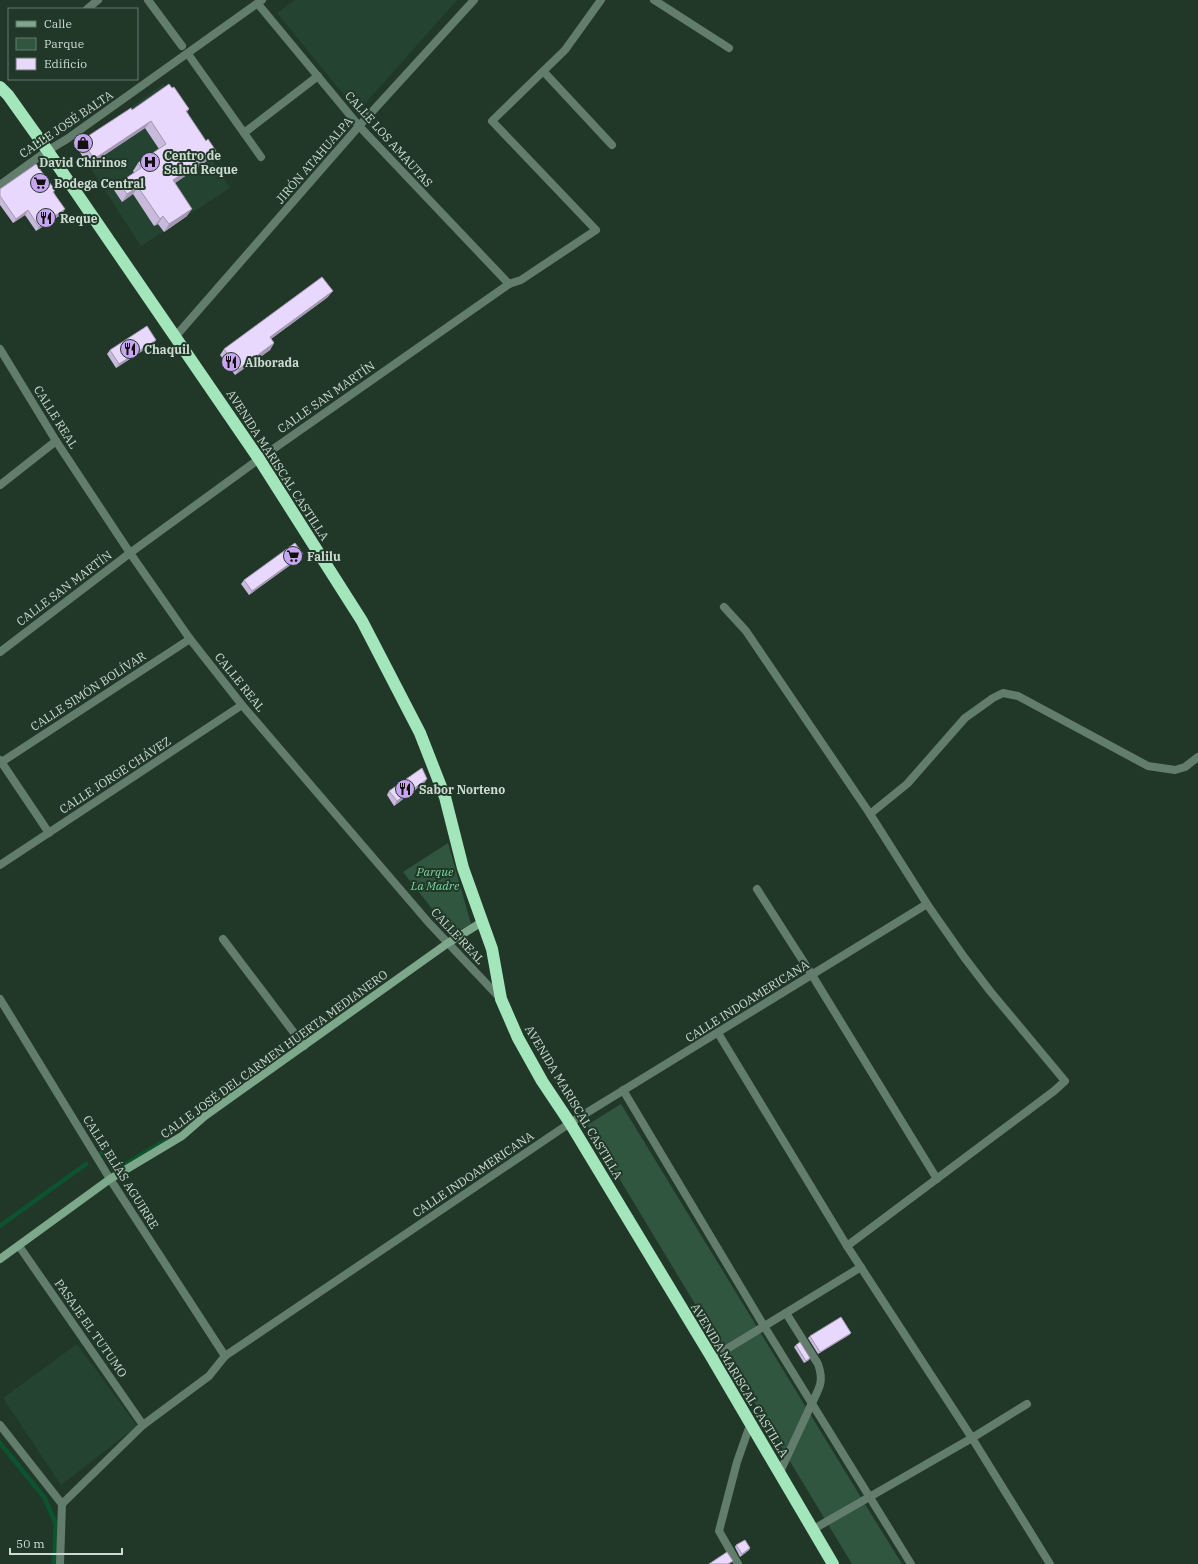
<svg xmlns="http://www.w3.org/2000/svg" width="1198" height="1564" font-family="'IBM Plex Serif',serif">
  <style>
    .built { fill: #254331 }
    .green { fill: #31563f }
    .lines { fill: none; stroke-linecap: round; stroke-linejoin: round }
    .stream { stroke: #0c5430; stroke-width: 4.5 }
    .lane { stroke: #637d6c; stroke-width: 8 }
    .street { stroke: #637d6c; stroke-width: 8 }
    .secondary { stroke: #7da88c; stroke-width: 8 }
    .highway { stroke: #a3e6bb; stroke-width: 12 }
    .wall { fill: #c8bada }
    .shaded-wall { fill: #a397b2 }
    .building { fill: #e9d8fe; stroke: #a397b2 }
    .labels { text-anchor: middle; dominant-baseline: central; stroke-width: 4; stroke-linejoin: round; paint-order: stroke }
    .street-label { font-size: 12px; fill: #cddad1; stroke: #213829 }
    .poi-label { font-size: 12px; font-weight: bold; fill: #cddad1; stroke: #213829; text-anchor: start }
    .park-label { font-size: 12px; font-style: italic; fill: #79d59c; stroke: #213829 }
  </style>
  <rect width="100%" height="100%" fill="#213829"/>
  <g class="built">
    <path d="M295 0H457L361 108 354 107 277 13Z"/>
    <path d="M163 84 230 188 141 246 77 147Z"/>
    <path d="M77 1344 137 1426 61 1485 3 1398Z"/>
  </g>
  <g class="green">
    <path d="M448 843 471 924 452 934 403 872Z"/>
    <path d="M621 1104 868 1509 902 1564H852L587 1125Z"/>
  </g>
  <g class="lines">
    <g class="stream">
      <path d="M101 1153 110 1154 113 1169H118L166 1140"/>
      <path d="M0 1226 86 1164"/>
      <path d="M0 1443 44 1497 56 1524 54 1564"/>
    </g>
    <g class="lane">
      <path d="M786 1313 818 1364C824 1381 820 1387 812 1403"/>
      <path d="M738 1564 719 1531 737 1462 750 1425"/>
    </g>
    <g class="street">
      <path d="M148 0 182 46"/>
      <path d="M654 0 729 48"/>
      <path d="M258 4 359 126 509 284"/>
      <path d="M87 9 98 0"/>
      <path d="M188 54 261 157"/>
      <path d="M544 72 612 145"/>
      <path d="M244 133 318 76"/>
      <path d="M0 185 47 151 67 139 262 0"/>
      <path d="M175 337 359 126 474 0"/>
      <path d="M0 349 56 441 130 553 190 639 242 705 429 923 500 998"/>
      <path d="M0 485 56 441"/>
      <path d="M724 607 746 631 870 814 927 904 964 957 990 991 1065 1081 1054 1091 847 1246"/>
      <path d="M0 652 130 553 259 459 509 284 521 280 596 230 492 121 565 50 601 0"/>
      <path d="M0 760 49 833"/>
      <path d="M0 763 190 639"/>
      <path d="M870 814 907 784 965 718 993 698 1003 693 1018 696 1148 766 1175 770 1185 767 1198 757"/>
      <path d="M0 865 242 705"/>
      <path d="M757 889 812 975 937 1179"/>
      <path d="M223 939 304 1046"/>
      <path d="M0 999 110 1179 225 1356"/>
      <path d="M718 1033 847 1246 972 1438 1050 1564"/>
      <path d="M623 1090 764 1326 911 1564"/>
      <path d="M19 1246 143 1425"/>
      <path d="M712 1358 861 1267"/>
      <path d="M0 1425 62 1504"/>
      <path d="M779 1474 812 1403"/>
      <path d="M62 1504 143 1425 209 1376 225 1356 570 1123 927 904"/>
      <path d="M812 1530 972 1438 1027 1404"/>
      <path d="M60 1564 62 1504"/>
    </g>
    <path class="secondary" d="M0 1259 110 1179 182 1136 205 1116 448 943 482 922"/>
    <path class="highway" d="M0 87 8 95 45 147 259 459 362 621 420 733 445 797 463 868 492 949 501 999 518 1038 542 1081 570 1123 712 1358 833 1564"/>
  </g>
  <g class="wall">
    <path d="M172 88 189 109 187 112 211 158 175 183 187 216 164 232 158 224 154 226 133 194 122 202 114 190 119 183 134 173 133 171 138 163 159 149 145 128 88 166 77 147 82 140 132 110Z"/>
    <path d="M0 189 55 190 54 192 62 214 36 231 25 215 13 223 0 205Z"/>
    <path d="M328 297 271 339 274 343 270 350 235 375 220 355 224 349Z"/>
    <path d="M156 340 153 344 116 368 107 354 110 350Z"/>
    <path d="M300 558 249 595 241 584 244 580Z"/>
    <path d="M427 779 424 783 394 806 387 795 389 791Z"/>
    <path d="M851 1333 849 1335 818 1354 808 1338 810 1336Z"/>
    <path d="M796 1345 810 1358 809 1360 804 1363 794 1347Z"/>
    <path d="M736 1545 750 1548 749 1550 740 1557 735 1547Z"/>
  </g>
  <g class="shaded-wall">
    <path d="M151 121 145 128 88 166 94 159Z"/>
    <path d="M216 151 211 158 168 188 173 180Z"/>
    <path d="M138 187 133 194 122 202 127 194Z"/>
    <path d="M65 209 62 214 36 231 39 227Z"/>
    <path d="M192 209 187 216 164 232 169 224Z"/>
    <path d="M28 210 25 215 13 223 16 219Z"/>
    <path d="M163 216 158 224 154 226 160 219Z"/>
    <path d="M333 291 328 297 265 343 270 337Z"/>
    <path d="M156 340 153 344 116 368 119 364Z"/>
    <path d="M274 343 270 350 235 375 239 369Z"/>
    <path d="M303 554 300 558 249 595 252 591Z"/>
    <path d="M427 779 424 783 394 806 397 801Z"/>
    <path d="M851 1333 849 1335 818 1354 820 1352Z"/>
    <path d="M750 1548 749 1550 740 1557 742 1554Z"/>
  </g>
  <g class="building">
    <path d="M169 84 172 88 174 87 189 109 186 111 206 141 208 139 216 151 173 180 192 209 169 224 163 216 160 219 138 187 127 194 119 183 141 168 138 163 166 144 151 121 94 159 82 140 131 108 132 110Z"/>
    <path d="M36 164 55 190 53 192 65 209 39 227 28 210 16 219 0 196V189Z"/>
    <path d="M322 277 333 291 270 337 274 343 239 369 224 349Z"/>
    <path d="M147 326 156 340 119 364 110 350Z"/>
    <path d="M295 543 303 554 252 591 244 580Z"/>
    <path d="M422 768 427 779 397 801 389 791Z"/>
    <path d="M841 1317 851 1333 820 1352 810 1336Z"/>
    <path d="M800 1342 810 1358 806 1361 796 1345Z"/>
    <path d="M745 1540 750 1548 742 1554 736 1545Z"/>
    <path d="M727 1552 733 1561 728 1564H709Z"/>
  </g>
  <defs>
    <g id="shop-disc" transform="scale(1)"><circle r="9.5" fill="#c8a6ef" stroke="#213829"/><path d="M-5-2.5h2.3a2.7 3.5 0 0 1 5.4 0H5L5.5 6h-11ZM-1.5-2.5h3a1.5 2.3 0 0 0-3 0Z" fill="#111"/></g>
    <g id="hospital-disc" transform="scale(1)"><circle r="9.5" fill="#c8a6ef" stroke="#213829"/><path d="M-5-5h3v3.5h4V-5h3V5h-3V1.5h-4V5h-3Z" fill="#111"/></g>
    <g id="supermarket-disc" transform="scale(1)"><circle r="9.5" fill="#c8a6ef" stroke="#213829"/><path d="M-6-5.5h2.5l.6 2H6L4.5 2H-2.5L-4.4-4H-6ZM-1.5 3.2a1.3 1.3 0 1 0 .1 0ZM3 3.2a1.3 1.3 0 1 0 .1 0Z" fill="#111"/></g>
    <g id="restaurant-disc" transform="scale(1)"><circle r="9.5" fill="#c8a6ef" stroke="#213829"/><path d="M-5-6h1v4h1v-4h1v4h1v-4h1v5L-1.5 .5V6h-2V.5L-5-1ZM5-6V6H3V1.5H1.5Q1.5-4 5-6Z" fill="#111"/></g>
  </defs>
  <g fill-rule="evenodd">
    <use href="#shop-disc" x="83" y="143"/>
    <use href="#hospital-disc" x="150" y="162"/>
    <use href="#supermarket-disc" x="40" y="183"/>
    <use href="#restaurant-disc" x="46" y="218"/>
    <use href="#restaurant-disc" x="130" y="349"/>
    <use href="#restaurant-disc" x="231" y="362"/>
    <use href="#supermarket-disc" x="293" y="556"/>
    <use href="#restaurant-disc" x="405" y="789"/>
  </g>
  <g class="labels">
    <g class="street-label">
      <text transform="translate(66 124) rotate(-34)">CALLE JOSÉ BALTA</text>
      <text transform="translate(389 139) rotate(48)">CALLE LOS AMAUTAS</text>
      <text transform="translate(314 160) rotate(-49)">JIRÓN ATAHUALPA</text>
      <text transform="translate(326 397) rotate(-35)">CALLE SAN MARTÍN</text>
      <text transform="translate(56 417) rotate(58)">CALLE REAL</text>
      <text transform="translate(278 465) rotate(57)">AVENIDA MARISCAL CASTILLA</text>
      <text transform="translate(64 588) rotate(-37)">CALLE SAN MARTÍN</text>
      <text transform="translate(240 682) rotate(51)">CALLE REAL</text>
      <text transform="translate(88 691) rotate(-33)">CALLE SIMÓN BOLÍVAR</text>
      <text transform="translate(115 775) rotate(-33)">CALLE JORGE CHÁVEZ</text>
      <text transform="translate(458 936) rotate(47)">CALLE REAL</text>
      <text transform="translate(747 1001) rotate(-32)">CALLE INDOAMERICANA</text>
      <text transform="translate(274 1054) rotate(-36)">CALLE JOSÉ DEL CARMEN HUERTA MEDIANERO</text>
      <text transform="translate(574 1102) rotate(59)">AVENIDA MARISCAL CASTILLA</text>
      <text transform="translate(121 1172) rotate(58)">CALLE ELÍAS AGUIRRE</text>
      <text transform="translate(473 1174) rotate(-34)">CALLE INDOAMERICANA</text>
      <text transform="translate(91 1328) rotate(55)">PASAJE EL TUTUMO</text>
      <text transform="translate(740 1380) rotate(59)">AVENIDA MARISCAL CASTILLA</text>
    </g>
    <g class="poi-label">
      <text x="164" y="155">Centro de<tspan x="164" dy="14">Salud Reque</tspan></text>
      <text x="83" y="162" text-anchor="middle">David Chirinos</text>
      <text x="54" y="183">Bodega Central</text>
      <text x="60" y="218">Reque</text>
      <text x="144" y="349">Chaquil</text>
      <text x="245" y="362">Alborada</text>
      <text x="307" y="556">Falilu</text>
      <text x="419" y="789">Sabor Norteno</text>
    </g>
    <g class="park-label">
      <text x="435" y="871">Parque<tspan x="435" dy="14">La Madre</tspan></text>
    </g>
  </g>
  <rect x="8" y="8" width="130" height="72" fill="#213829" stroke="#66796c"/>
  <rect x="16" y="21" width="20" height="6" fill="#7da88c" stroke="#66796c"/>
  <text x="44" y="28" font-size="12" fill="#cddad1">Calle</text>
  <rect x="16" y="38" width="20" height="12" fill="#31563f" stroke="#66796c"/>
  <text x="44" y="48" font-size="12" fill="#cddad1">Parque</text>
  <rect x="16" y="58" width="20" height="12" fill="#e9d8fe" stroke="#66796c"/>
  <text x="44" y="68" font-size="12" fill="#cddad1">Edificio</text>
  <path d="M10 1548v6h112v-6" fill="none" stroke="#cddad1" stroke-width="2"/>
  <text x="16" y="1548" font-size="12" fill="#cddad1" stroke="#213829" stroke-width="3" paint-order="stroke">50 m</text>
</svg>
